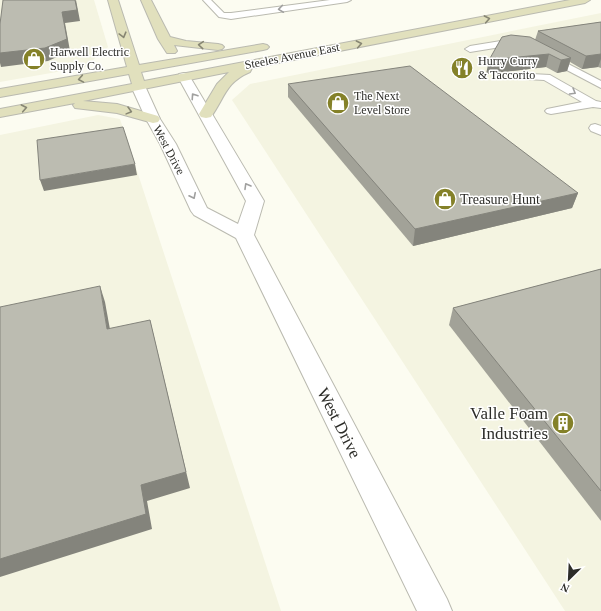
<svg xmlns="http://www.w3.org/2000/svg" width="601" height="611" font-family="Georgia,serif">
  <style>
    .built { fill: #f4f4e1 }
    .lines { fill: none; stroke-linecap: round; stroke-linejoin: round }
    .service-casing { stroke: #babab0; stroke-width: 2 }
    .tertiary-casing { stroke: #babab0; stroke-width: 2 }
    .secondary-casing { stroke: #babab0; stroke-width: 2 }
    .service { fill: #fff; fill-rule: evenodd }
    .tertiary { fill: #fff; fill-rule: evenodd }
    .secondary { fill: #e1e0bd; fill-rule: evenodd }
    .wall { fill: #a2a298 }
    .shaded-wall { fill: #84847c }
    .building { fill: #bcbcb1; stroke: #84847c }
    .oneway { stroke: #a0a09f }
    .oneway2 { stroke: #878673 }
    .labels { text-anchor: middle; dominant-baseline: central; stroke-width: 3; stroke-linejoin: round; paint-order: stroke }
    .far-poi-label { font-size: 12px; fill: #2d2d29; stroke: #fff; text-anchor: start }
    .far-street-label { font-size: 12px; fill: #2d2d29; stroke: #fff }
    .poi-label { font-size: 14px; fill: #2d2d29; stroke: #fff; text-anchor: start }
    .near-poi-label { font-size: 17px; fill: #2d2d29; stroke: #fff; text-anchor: end }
    .near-street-label { font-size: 17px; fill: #2d2d29; stroke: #fff }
  </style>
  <rect width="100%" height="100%" fill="#fcfcf1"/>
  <g class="built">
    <path d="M0 0H94L108 47 85 67 0 82Z"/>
    <path d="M601 13V611H565L232 100 250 84Z"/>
    <path d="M98 115 120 119 281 611H0V135Z"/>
  </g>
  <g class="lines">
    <g class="service-casing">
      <g id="service">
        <path d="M203 0H211L224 13H231L330 0H351L347 2 231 19 219 17Z"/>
        <path d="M513 39 524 41 526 43 521 46 513 45 470 52 465 49 470 46Z"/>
        <path d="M547 53 601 81V88L544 58 542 56 544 54Z"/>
        <path d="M513 73 550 75 596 101 601 102V108L593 107 551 114 547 113 545 111 547 109 582 102 544 80 509 78 508 76 509 74Z"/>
        <path d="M595 124 601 126V135L591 131 589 128 591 125Z"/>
      </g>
    </g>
    <g class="tertiary-casing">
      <path id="tertiary" d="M184 73 189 74 190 77 264 201 254 235 447 599 452 611H417L236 238 194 215 191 211 160 144 146 119 131 86 133 83H143L145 86 160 119 176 144 207 208 238 224 246 201 178 77 179 74Z"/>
    </g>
    <g class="secondary-casing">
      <g id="secondary">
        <path d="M108 0H118L139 65 263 44 267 45 269 47 267 49 263 50 141 72 144 81 570 0H590L585 3 252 68 250 72C226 82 225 97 211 117L206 118 201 117 199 114 217 84 229 72 83 101 117 104 158 116 160 119 158 122 153 123 117 113 75 108 73 105 75 103 0 117V109L132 84 129 74 0 97V89L127 67Z"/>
        <path d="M141 0H151L170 37 186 41 218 44 222 45 224 47 222 49 218 50 174 45 177 51 175 53H167L158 39Z"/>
      </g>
    </g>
    <use href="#service" class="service"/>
    <use href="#tertiary" class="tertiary"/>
    <use href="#secondary" class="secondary"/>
  </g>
  <g class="wall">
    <path d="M601 22V68L598 67 582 69 570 62 567 71 557 73 546 67 486 74 535 40 538 31Z"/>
    <path d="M288 84 578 193 572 208 413 246 288 97Z"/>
    <path d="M601 269V521L449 325 453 308Z"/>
  </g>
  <g class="shaded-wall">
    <path d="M76 0 80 21 65 23 70 51 48 61 1 67 0 63V53L62 12Z"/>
    <path d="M549 54 546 67 486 74 489 60Z"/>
    <path d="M601 54V59L598 67 582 69 586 56Z"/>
    <path d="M571 58 567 71 557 73 561 60Z"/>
    <path d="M135 164 137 175 44 191 40 180Z"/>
    <path d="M578 193 572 208 413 246 415 229Z"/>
    <path d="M100 286 105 302 113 346 107 329Z"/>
    <path d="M150 320 190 488 147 501 152 529 0 577V559L141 485Z"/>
  </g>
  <g class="building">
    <path d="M3 0H75L77 10 62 12 67 39 45 48 0 53V24Z"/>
    <path d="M601 22V54L586 56 538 31Z"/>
    <path d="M511 35 530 37 571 58 561 60 549 54 489 60 502 37Z"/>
    <path d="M410 66 578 193 415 229 288 84Z"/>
    <path d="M123 127 135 164 40 180 37 140Z"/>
    <path d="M601 269V491L453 308Z"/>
    <path d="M100 286 107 329 150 320 186 472 141 485 146 514 0 559V307Z"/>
  </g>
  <defs><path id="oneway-chevron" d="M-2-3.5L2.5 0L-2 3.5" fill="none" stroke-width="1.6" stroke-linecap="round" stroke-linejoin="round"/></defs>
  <g class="oneway">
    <use href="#oneway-chevron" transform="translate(281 9) rotate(172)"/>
    <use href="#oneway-chevron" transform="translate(573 92) rotate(30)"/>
    <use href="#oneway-chevron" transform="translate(194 96) rotate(-124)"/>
    <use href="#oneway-chevron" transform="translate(247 186) rotate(-120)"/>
    <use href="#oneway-chevron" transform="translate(193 196) rotate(64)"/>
  </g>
  <g class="oneway2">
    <use href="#oneway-chevron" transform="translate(487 19) rotate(-11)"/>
    <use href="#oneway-chevron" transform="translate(123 35) rotate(75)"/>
    <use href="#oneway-chevron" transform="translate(359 44) rotate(-11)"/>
    <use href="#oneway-chevron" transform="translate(201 45) rotate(-175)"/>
    <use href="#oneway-chevron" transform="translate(81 79) rotate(170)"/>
    <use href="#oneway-chevron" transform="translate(24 108) rotate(-11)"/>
    <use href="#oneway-chevron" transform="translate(129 111) rotate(15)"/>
  </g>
  <defs>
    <g id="shop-disc" transform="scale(1.15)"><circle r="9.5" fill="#848129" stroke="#fff"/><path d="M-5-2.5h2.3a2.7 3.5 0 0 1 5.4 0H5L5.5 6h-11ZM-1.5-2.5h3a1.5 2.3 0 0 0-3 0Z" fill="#fff"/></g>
    <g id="restaurant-disc" transform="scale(1.15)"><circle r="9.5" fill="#848129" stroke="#fff"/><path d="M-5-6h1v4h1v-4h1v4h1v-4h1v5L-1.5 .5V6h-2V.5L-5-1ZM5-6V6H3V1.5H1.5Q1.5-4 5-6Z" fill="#fff"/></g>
    <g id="building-disc" transform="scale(1.15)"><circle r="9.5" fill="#848129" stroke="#fff"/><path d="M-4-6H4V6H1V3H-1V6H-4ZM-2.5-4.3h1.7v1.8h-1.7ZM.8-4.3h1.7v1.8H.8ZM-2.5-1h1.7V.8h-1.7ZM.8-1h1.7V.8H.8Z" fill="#fff"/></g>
  </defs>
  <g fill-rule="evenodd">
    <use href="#shop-disc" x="34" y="59"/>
    <use href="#restaurant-disc" x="462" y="68"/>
    <use href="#shop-disc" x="338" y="103"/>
    <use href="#shop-disc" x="445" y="199"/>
    <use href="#building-disc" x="563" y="423"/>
  </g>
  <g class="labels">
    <g class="far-poi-label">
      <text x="50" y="52">Harwell Electric<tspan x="50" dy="14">Supply Co.</tspan></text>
      <text x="478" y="61">Hurry Curry<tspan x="478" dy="14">&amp; Taccorito</tspan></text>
      <text x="354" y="96">The Next<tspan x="354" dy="14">Level Store</tspan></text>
    </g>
    <g class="far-street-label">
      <text transform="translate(292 56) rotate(-11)">Steeles Avenue East</text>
      <text transform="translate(169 150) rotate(62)">West Drive</text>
    </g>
    <g class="poi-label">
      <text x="460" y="199">Treasure Hunt</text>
    </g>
    <g class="near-poi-label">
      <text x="548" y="413">Valle Foam<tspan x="548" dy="20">Industries</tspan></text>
    </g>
    <g class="near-street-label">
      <text transform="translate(339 423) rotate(63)">West Drive</text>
    </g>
  </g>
  <g transform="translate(569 579) rotate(204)" stroke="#ffffff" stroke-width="3" paint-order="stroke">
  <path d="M0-3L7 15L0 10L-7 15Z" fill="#2d2d29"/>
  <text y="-6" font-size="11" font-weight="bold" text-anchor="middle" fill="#2d2d29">N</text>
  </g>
</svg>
